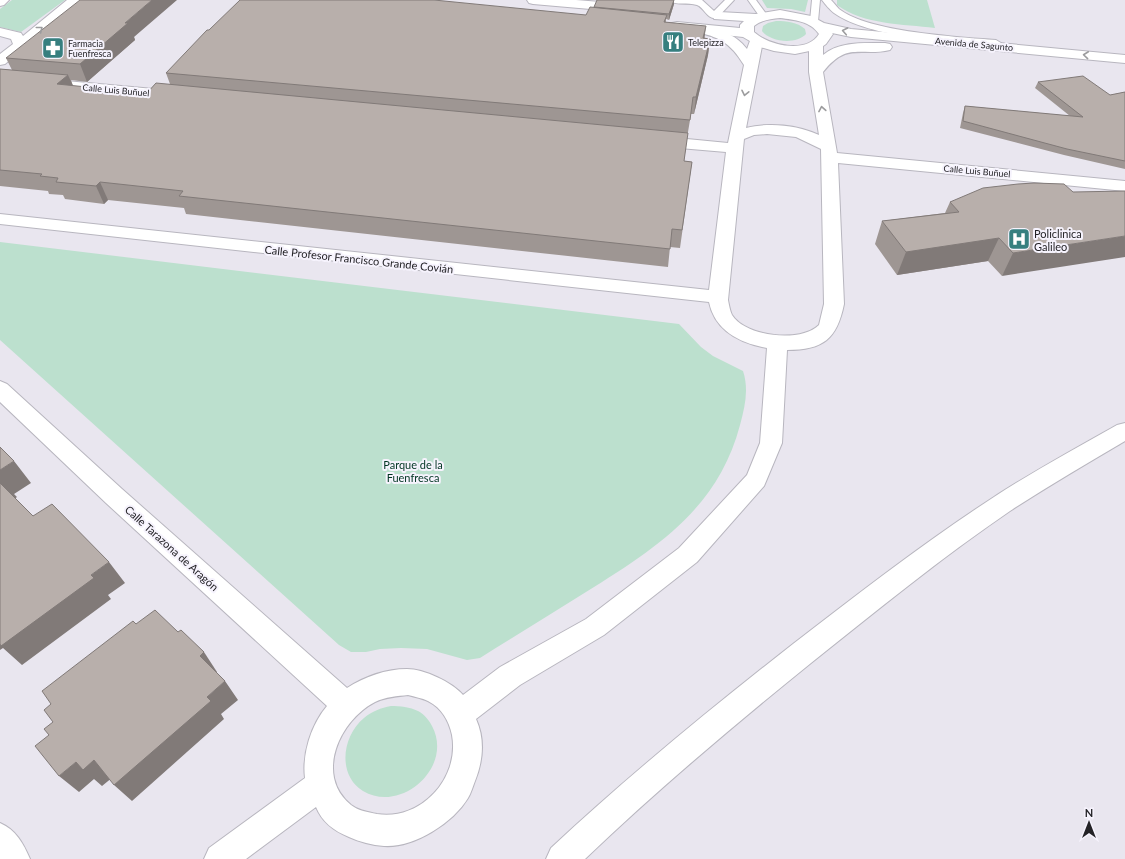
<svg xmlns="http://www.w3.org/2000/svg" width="1125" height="859" font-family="Lato,sans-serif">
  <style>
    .green { fill: #bce0ce }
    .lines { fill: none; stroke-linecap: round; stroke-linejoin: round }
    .lane-casing { stroke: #b8b6bf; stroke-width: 2 }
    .street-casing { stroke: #b8b6bf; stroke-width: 2 }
    .highway-casing { stroke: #b8b6bf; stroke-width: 2 }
    .lane { fill: #fff; fill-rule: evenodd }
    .street { fill: #fff; fill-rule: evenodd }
    .highway { fill: #fff; fill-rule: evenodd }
    .wall { fill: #9e9693 }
    .shaded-wall { fill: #817a78 }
    .building { fill: #b8afab; stroke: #817a78 }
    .oneway { stroke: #9c9c9e }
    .labels { text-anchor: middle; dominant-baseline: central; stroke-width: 4; stroke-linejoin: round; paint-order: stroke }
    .far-poi-label { font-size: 9px; fill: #242327; stroke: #f6f3fd; text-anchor: start }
    .far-street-label { font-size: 9px; fill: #242327; stroke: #f6f3fd }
    .poi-label { font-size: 11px; fill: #242327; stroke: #f6f3fd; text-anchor: start }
    .street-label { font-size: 11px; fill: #242327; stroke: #f6f3fd }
    .park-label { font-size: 11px; fill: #003522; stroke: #f6f3fd }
  </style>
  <rect width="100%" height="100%" fill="#e9e6ef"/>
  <g class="green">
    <path d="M12 0H65L21 32 0 27V9Z"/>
    <path d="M762 0H808L805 12 791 9 767 8Z"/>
    <path d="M837 0H927L935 28C903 24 864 25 837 5Z"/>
    <path d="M776 21C787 21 797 22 805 29L806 34C796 45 770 42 762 31L763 26 768 23Z"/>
    <path d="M0 242 679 324 701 347 713 356 743 371C749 389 745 407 740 425 718 509 655 549 586 592 551 614 515 636 480 658L467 660 427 649 401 648 380 649 366 652H351L339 645 0 340Z"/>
    <path d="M391 706C400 706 410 707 418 711 424 714 429 720 432 726 454 767 401 814 363 791 337 775 342 736 364 718 372 711 381 708 391 706Z"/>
  </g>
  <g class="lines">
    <g class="lane-casing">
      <g id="lane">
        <path d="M669 0H702L714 11 725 0H734L717 18C707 20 705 8 697 5 688 2 675 6 669 0Z"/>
        <path d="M748 0H756L767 15 766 17H760Z"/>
        <path d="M812 0H820L818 21 814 24 810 21Z"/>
        <path d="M822 0H831C834 3 836 6 839 9 868 32 958 37 996 40L1001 43 996 46C953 42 869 38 834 13 830 10 825 4 822 0Z"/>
      </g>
    </g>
    <g class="street-casing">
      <g id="street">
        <path d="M0 0H9L4 5 0 6Z"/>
        <path d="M67 0H81L5 64 0 65V54L13 44 11 39 0 36V28L21 33 23 36Z"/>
        <path d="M698 24C717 29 735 33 747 49L751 38H761L763 41 746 128C770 122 797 125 819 135L809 72V46L811 43H821L823 46V55C839 41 865 43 885 43L890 44 892 47 890 50C860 57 848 41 823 72L837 153 1125 181V191L838 163 844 304C837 339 823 350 787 350L782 443 764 486 697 562 604 635 520 685 476 719C485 739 483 761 475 781 473 786 471 793 468 798 453 823 414 848 384 846 372 845 360 842 349 837 334 831 322 822 316 807L246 859H204L209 848 305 778C302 754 311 725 327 706L106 503 0 402V381L7 384 122 489 347 688C364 677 386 669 407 669 424 669 452 682 463 695L500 667 586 619 679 548 747 475 760 443 767 348C740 343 715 331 709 302L0 224V214L709 290 726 152 656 146 650 144 648 141 650 138 656 136 728 143 744 65C730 42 719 37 693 31L691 28 693 25ZM767 134 796 137 821 149 824 304 819 325C801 343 746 337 732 315 730 311 729 305 728 300L744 139 754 135ZM408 695C415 697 422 698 428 701 442 708 449 721 452 735 460 778 421 821 377 814 367 812 359 811 351 805 314 775 340 720 375 702 385 697 398 696 408 695Z"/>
        <path d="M0 75 176 91 181 92 183 95 181 98 176 99 0 83Z"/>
        <path d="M0 823C16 830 23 843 30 859H0Z"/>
      </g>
    </g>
    <g class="highway-casing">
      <g id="highway">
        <path d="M527 0H576L625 4 629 5 631 8 629 11 625 12 533 4 529 3Z"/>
        <path d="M780 10 811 16 824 23 851 29 1125 55V63L851 37 832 33 833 34 826 44 819 49 795 54 774 51 760 47 743 37 677 30 672 29 670 26 672 23 677 22 740 28V25L744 21 714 19 713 16 714 13 719 12 756 14ZM780 18C795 20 810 21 819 34 807 54 769 46 754 32V26C762 20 770 19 780 18Z"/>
        <path d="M1125 423V441C1086 464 1048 486 1010 511 941 558 876 611 811 663 733 726 657 790 585 859H546L551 848C628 776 710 709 793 644 859 593 925 542 994 497 1034 471 1076 448 1117 425Z"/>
      </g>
    </g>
    <use href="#lane" class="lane"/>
    <use href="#street" class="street"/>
    <use href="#highway" class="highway"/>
  </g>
  <g class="wall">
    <path d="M597 0H674V4L669 20 666 19V22L705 38 710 39 708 55 694 114H691L687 138 684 161 692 162 680 248 670 247 668 267 186 214 184 208 108 200 104 204 65 199 63 195 49 194 48 191 0 186V69L12 70 6 58 134 37 135 40 87 82 71 80 73 86 147 93 170 84 166 73 586 15 594 8Z"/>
    <path d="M1038 82 1110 95 1125 92V169L1064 155 960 128 963 113 965 106 1070 116 1035 88Z"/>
    <path d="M1064 184 1002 276 988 261 897 275 875 244 882 221 945 213 950 202Z"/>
  </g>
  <g class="shaded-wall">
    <path d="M152 0H177L134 37 135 40 87 82 80 64 125 23Z"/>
    <path d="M674 0V4L669 20V14Z"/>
    <path d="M706 26 704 42 703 38Z"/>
    <path d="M710 39 708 55 694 114 696 97Z"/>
    <path d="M68 75 76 92 57 84Z"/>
    <path d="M100 182 108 200 104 204 96 186Z"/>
    <path d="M1125 236V257L1002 276 1013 253Z"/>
    <path d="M999 238 988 261 897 275 906 252Z"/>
    <path d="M14 461 31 483 14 494 17 497 13 500 0 484V470Z"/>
    <path d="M109 562 125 583 108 595 111 599 22 665 3 648 0 650V641Z"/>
    <path d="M204 652 217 672 213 675 200 656Z"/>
    <path d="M225 681 238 700 221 714 224 719 132 801 114 785 207 697Z"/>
    <path d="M94 760 113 777 102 786 94 779 79 792 59 776 76 762Z"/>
  </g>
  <g class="building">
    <path d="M80 0H152L125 23H128L80 64 6 58Z"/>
    <path d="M240 0H434L586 15 590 7 667 15 664 22 706 26 703 38 710 39 696 97H693L690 120 166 73 207 30H209Z"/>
    <path d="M597 0H674L669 14 594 7Z"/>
    <path d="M0 69 68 75 57 84 147 93 156 83 688 133 684 161 692 162 682 230 672 229 670 249 179 196 183 191 100 182 96 186 56 182 58 178 40 176 42 174 0 170Z"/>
    <path d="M1083 76 1110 95 1125 92V161L1067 149 963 121 965 106 1083 117 1038 82Z"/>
    <path d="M1034 183 1064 184 1073 192 1125 191V236L1013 253 999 238 906 252 882 221 959 212 950 202 983 188 1018 184Z"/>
    <path d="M0 447 14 461 0 470Z"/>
    <path d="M0 483 33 516 52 504 109 562 91 575 94 578 1 646 0 644Z"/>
    <path d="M155 610 178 632 181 630 204 652 200 656 225 681 207 697 211 701 114 785 94 760 83 770 76 762 59 776 35 746 49 735 44 729 53 722 44 710 51 704 42 691 133 621 136 624Z"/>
  </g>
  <defs><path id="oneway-chevron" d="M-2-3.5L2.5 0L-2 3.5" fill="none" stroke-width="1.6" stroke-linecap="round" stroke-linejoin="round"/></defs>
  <g class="oneway">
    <use href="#oneway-chevron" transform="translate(40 29) rotate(-38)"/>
    <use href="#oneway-chevron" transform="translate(845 31) rotate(-169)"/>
    <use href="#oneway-chevron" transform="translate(1086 55) rotate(-174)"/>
    <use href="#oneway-chevron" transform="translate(745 93) rotate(102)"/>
    <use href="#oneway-chevron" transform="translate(822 109) rotate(-100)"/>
  </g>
  <defs>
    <g id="restaurant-square" transform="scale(1.15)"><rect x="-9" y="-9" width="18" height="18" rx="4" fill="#367f7f" stroke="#f6f3fd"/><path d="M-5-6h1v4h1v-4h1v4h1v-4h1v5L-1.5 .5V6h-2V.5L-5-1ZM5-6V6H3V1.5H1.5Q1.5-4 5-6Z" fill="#fff"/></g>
    <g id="pharmacy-square" transform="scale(1.15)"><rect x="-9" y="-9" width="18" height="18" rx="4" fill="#367f7f" stroke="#f6f3fd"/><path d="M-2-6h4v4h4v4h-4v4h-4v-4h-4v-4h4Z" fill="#fff"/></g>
    <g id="hospital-square" transform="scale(1.15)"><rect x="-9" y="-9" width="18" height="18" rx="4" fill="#367f7f" stroke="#f6f3fd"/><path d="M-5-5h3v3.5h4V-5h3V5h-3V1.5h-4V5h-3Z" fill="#fff"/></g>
  </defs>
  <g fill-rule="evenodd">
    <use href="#restaurant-square" x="673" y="42"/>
    <use href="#pharmacy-square" x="53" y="48"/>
    <use href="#hospital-square" x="1019" y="239"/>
  </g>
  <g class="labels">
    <g class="far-poi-label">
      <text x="688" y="42">Telepizza</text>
      <text x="68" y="43">Farmacia<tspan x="68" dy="10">Fuenfresca</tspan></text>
    </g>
    <g class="far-street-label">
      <text transform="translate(974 44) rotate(5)">Avenida de Sagunto</text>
      <text transform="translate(116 90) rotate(5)">Calle Luis Buñuel</text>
      <text transform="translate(977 171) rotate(5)">Calle Luis Buñuel</text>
    </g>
    <g class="poi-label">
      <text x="1034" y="233">Policlinica<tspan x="1034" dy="13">Galileo</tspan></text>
    </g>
    <g class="street-label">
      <text transform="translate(359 259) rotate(6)">Calle Profesor Francisco Grande Covián</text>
      <text transform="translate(172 548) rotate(42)">Calle Tarazona de Aragón</text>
    </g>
    <g class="park-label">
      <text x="413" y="464">Parque de la<tspan x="413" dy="13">Fuenfresca</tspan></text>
    </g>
  </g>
  <g transform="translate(1089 823)" stroke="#f6f3fd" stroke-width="3" paint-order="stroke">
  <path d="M0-3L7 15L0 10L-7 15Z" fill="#242327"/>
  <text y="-6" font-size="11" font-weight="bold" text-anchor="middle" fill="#242327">N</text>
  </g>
</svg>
